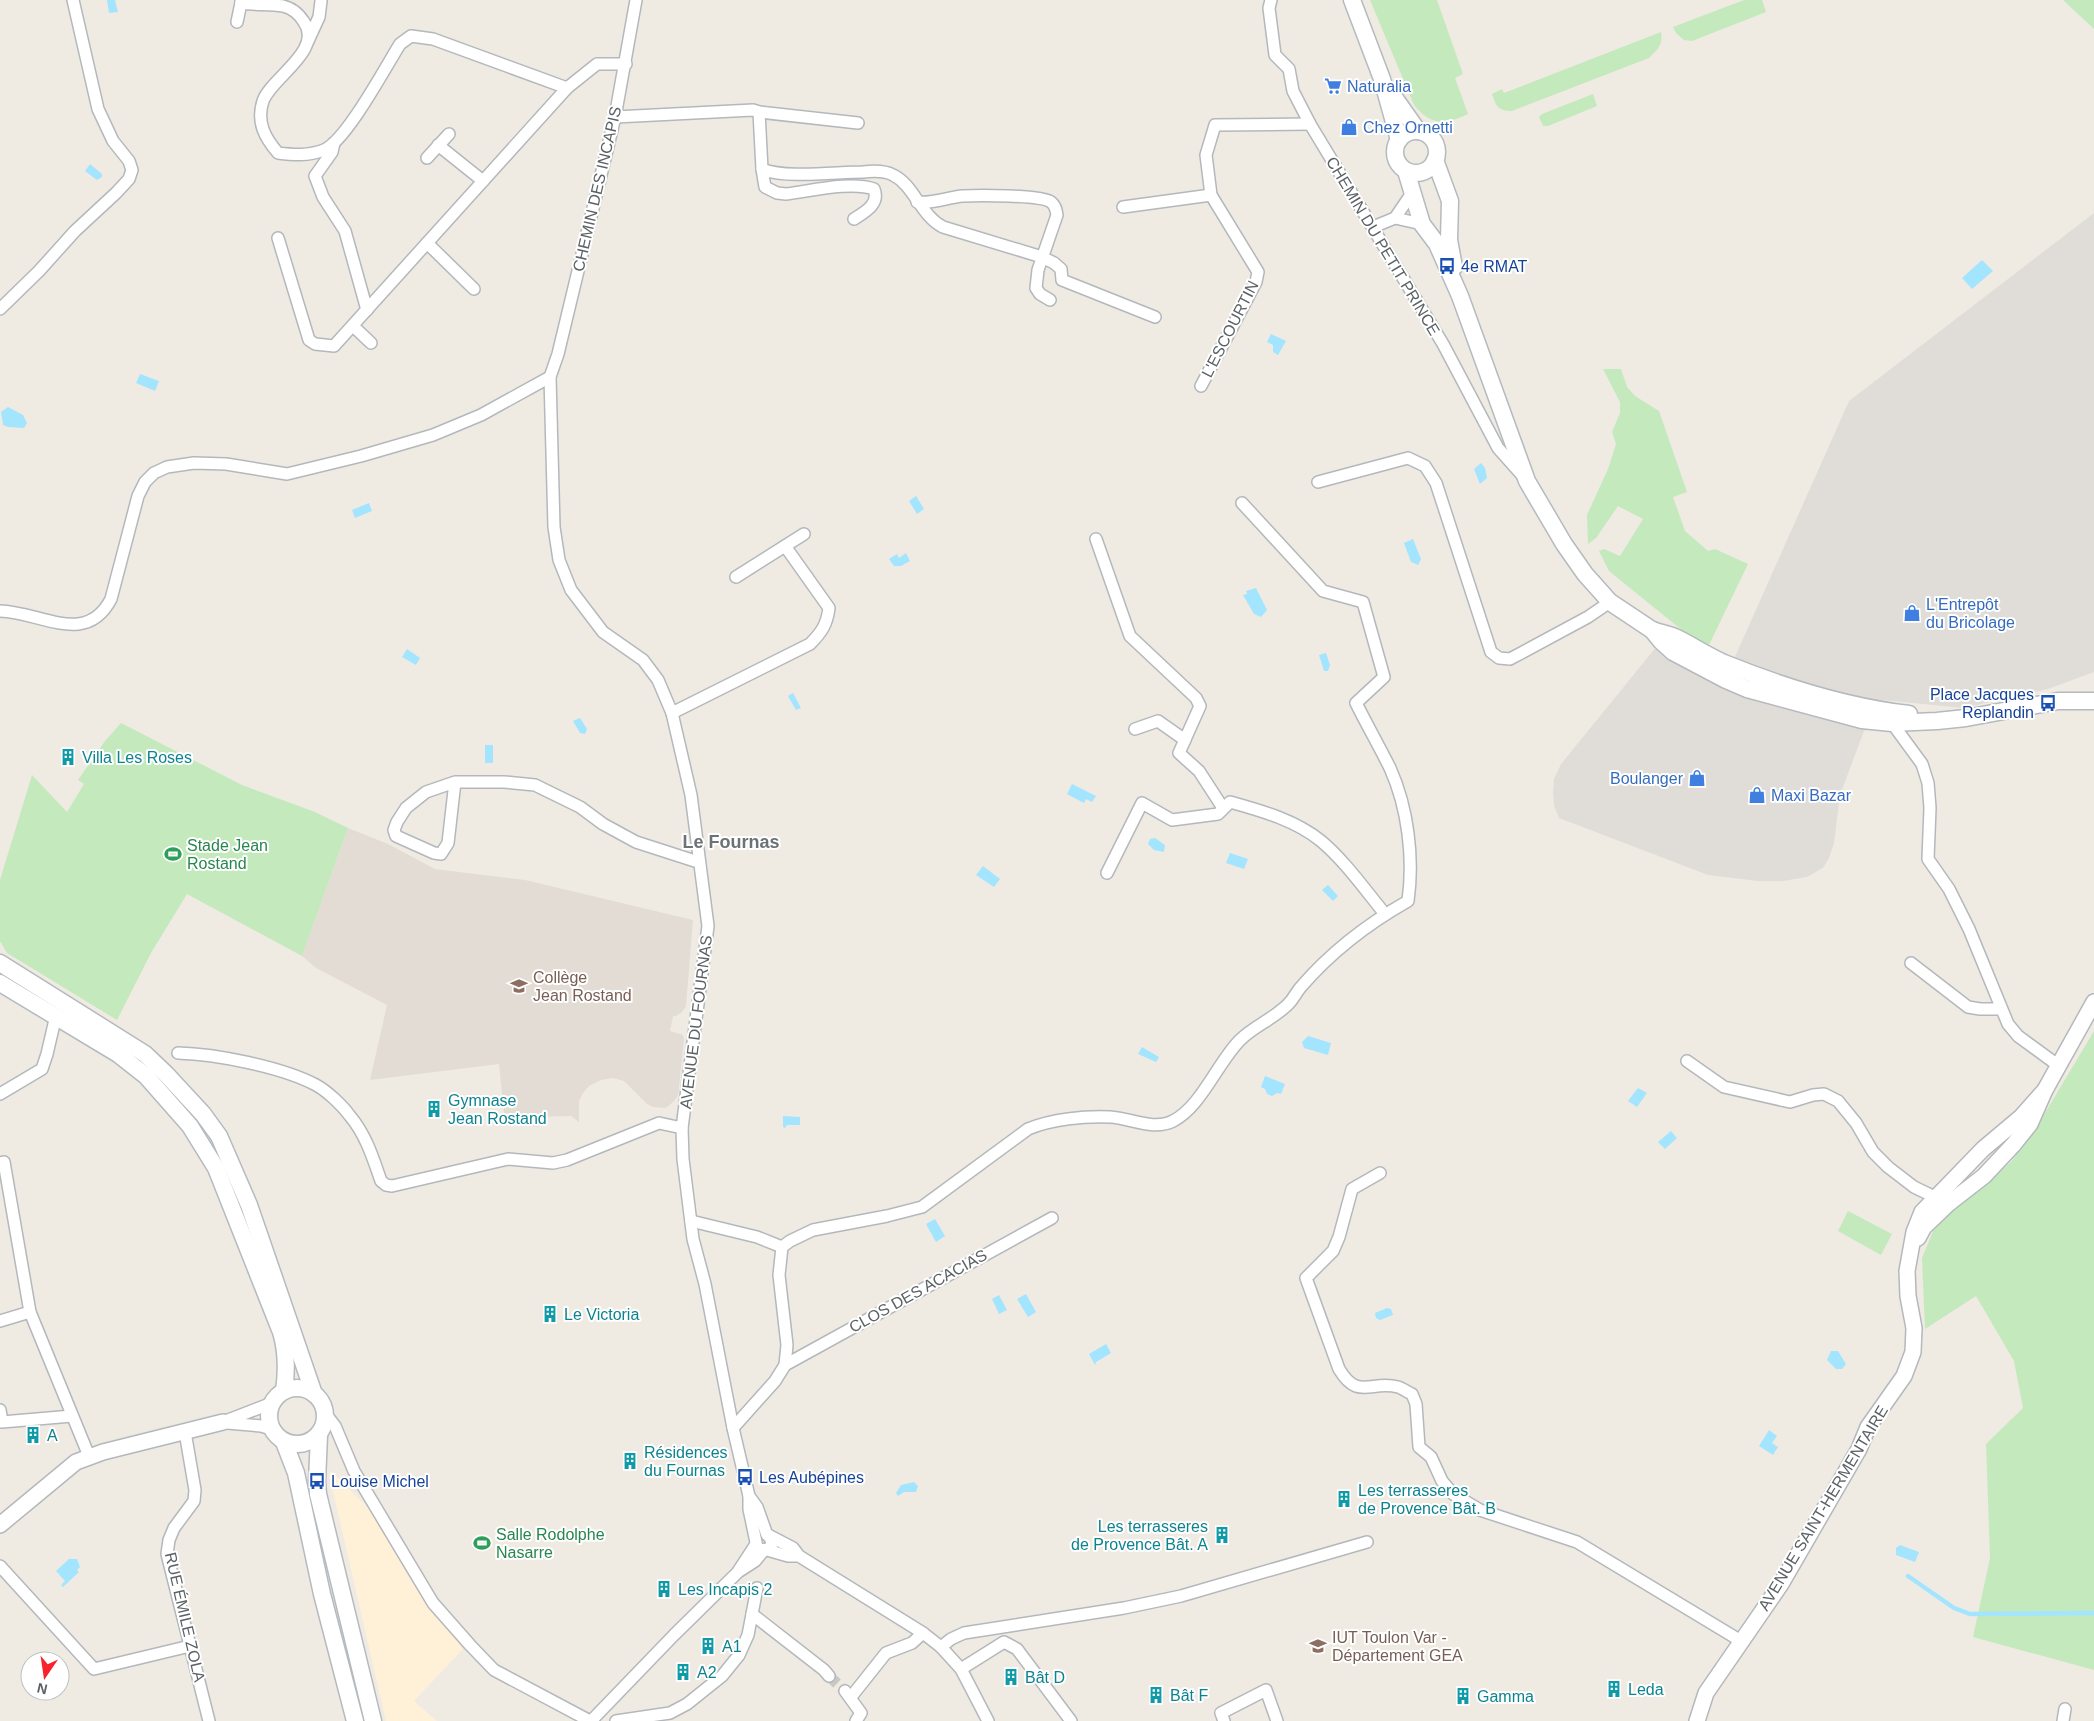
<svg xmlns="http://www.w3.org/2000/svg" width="2094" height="1721" font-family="Arial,sans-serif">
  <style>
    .commercial { fill: #fff1d8 }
    .industrial { fill: #e0ddd8 }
    .education { fill: #e2dcd4 }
    .green { fill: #c3e9bd }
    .water { fill: #a3e4ff }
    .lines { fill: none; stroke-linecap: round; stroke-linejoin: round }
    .stream { stroke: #a3e4ff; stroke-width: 4.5 }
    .minor-tunnel { stroke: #cac8c4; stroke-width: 11; stroke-dasharray: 11 5.5; stroke-linecap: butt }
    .minor-casing { stroke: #b4b8bc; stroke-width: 14 }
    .tertiary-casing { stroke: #b4b8bc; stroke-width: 18 }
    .secondary-casing { stroke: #b5babf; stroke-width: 19 }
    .minor { stroke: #fff; stroke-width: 11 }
    .tertiary { stroke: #fff; stroke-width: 15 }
    .secondary { stroke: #fff; stroke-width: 16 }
    .labels { text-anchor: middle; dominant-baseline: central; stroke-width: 4; stroke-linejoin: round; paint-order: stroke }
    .shop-label { font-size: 16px; fill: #366cbe; stroke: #fff; text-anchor: start }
    .street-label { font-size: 16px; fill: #5b6165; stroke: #fff }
    .transit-label { font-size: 16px; fill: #164399; stroke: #fff; text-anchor: start }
    .culture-label { font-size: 16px; fill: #0d838f; stroke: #fff; text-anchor: start }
    .leisure-label { font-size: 16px; fill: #27864d; stroke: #fff; text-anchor: start }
    .education-label { font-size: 16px; fill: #785e54; stroke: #fff; text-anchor: start }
    .neighbourhood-label { font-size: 18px; font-weight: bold; fill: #6c7377; stroke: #fff }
  </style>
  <rect width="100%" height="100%" fill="#efebe3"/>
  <path class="commercial" d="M331 1471 372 1512 418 1588 463 1649 414 1701 437 1721H386L329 1474Z"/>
  <path class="industrial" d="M2094 213V672L2048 689 1963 708 1883 700 1875 728 1864 731 1840 795 1834 843 1829 858 1823 868 1807 877 1783 881H1758L1708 875 1559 818 1554 805 1553 793 1554 779 1561 764 1661 641 1734 659 1849 401Z"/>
  <path class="education" d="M348 828 388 844 435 869 525 880 693 920 686 1006 682 1012 676 1016H673L670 1031 683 1035 684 1040 678 1096 673 1102 666 1108 653 1107 647 1104 624 1081 613 1078 601 1080 589 1086 583 1093 579 1101V1122L571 1116 535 1117 540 1126 535 1127 524 1123 518 1115 504 1113 499 1064 370 1080 387 1005 316 968 302 956Z"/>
  <g class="green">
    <path d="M1370 0H1437L1463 74 1455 78 1468 114C1445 125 1431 126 1414 105Z"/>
    <path d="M1744 0H1762L1766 12 1692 41 1684 40 1676 33 1673 27Z"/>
    <path d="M2063 0H2094V29Z"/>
    <path d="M1661 32C1663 46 1658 49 1649 58L1512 111C1498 111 1496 106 1492 94L1502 89 1504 93Z"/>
    <path d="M1593 94 1597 106 1548 126H1543L1539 117 1542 114Z"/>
    <path d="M1603 369H1621L1627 387 1635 396 1659 411 1687 492 1673 497 1685 531 1708 551 1715 549 1748 564 1708 647 1688 635 1609 571 1599 551 1604 549 1620 556 1643 519 1618 506 1596 538 1588 544 1587 515 1608 469 1616 444 1612 432 1620 413V402Z"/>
    <path d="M121 723 242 785 315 812 348 828 302 956 187 894 151 953 117 1020 7 953 0 941V880L32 775 67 812 84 784 78 780 105 741Z"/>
    <path d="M2094 1031V1670L1973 1637 1990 1558 1986 1444 2023 1408 2014 1361 1976 1296 1925 1329 1922 1258 1934 1229 1958 1205 2011 1162 2036 1128Z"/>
    <path d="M1848 1211 1892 1234 1881 1255 1838 1231Z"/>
  </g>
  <g class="water">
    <path d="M107 0H115L118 12 109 13Z"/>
    <path d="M90 164 102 174V177L97 180 85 171Z"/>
    <path d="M1982 260 1993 271 1972 289 1962 278Z"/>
    <path d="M1271 334 1286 341 1278 355 1273 352V345L1267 342Z"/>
    <path d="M140 374 159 381 155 391 136 383Z"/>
    <path d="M8 407 23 415 27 423 24 428 8 427 3 425 1 412Z"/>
    <path d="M1481 463 1485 468 1487 478 1480 484 1474 469Z"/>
    <path d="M916 496 924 509 917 514 909 501Z"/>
    <path d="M369 503 372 511 355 518 352 510Z"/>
    <path d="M1413 539 1421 559 1418 565 1411 562 1404 543Z"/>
    <path d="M906 553 910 561 901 566H894L889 559 897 554 899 558Z"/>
    <path d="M1256 588 1267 610 1261 617 1254 614 1243 595 1247 594 1246 591Z"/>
    <path d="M407 649 420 658 416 665 402 657Z"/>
    <path d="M1326 653 1330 665 1328 671H1324L1319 655Z"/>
    <path d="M793 693 801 708 796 710 788 696Z"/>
    <path d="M580 718 587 729 585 734 580 733 573 721Z"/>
    <rect x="485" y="745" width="8" height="18"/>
    <path d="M1072 784 1096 796 1092 802 1086 799 1084 803 1067 794Z"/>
    <path d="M1155 838 1165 845 1164 852 1154 850 1148 844 1150 839Z"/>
    <path d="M1230 853 1248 859 1244 869 1226 863Z"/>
    <path d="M983 866 1000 879 994 887 976 875Z"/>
    <path d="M1328 885 1338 896 1333 901 1322 890Z"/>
    <path d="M1308 1036 1331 1043 1328 1055 1304 1048 1302 1042Z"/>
    <path d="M1142 1047 1159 1057 1156 1062 1138 1054Z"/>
    <path d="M1265 1076 1285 1084 1281 1094 1277 1093 1272 1096 1267 1094 1265 1089 1261 1087Z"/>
    <path d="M1638 1088 1647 1093 1637 1107 1628 1101Z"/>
    <path d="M783 1116 800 1117V1125H787L785 1128 783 1127Z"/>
    <path d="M1671 1131 1677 1138 1665 1149 1658 1142Z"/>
    <path d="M935 1219 945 1236 936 1242 926 1224Z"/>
    <path d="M1026 1294 1036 1312 1028 1317 1017 1299Z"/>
    <path d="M999 1295 1007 1310 999 1314 992 1299Z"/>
    <path d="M1387 1308 1391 1309 1393 1315 1380 1320 1376 1318 1375 1313Z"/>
    <path d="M1106 1344 1111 1353 1096 1362 1095 1365 1089 1354Z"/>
    <path d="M1831 1351H1838L1846 1364 1842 1369H1836L1827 1360Z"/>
    <path d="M1769 1430 1777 1436 1772 1443 1778 1447 1773 1455 1759 1446Z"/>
    <path d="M914 1482 918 1486 916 1492H904L898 1496 896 1493 901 1485Z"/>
    <path d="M1900 1545 1919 1552 1915 1562 1896 1555V1548Z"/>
    <path d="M69 1559H77L80 1567 77 1570 79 1572 63 1587 61 1585 65 1581 56 1571Z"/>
  </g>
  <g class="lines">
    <path class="stream" d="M1908 1576 1954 1608 1970 1614 2094 1613"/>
    <path class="minor-tunnel" d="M829 1676 845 1691"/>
    <g class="minor-casing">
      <g id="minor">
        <path d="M241 0V3C254 5 269 4 283 6 292 8 299 14 304 22 324 50 271 78 263 101 256 122 265 138 278 153 294 155 308 156 324 150 346 141 385 68 400 44L411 36 433 39 567 88"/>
        <path d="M636 0 615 117 558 354 550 377 554 527 559 560 571 590 603 632 643 660 658 680 672 713 691 795 708 926 682 1128 683 1159 693 1239 705 1284 733 1428 749 1496V1509L757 1547 764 1550 769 1548 772 1544 770 1537"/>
        <path d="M1271 0 1269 8 1275 55 1289 69 1293 91 1310 124 1443 344 1498 448 1523 476"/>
        <path d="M237 22 241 3"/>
        <path d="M308 41 319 17 321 1"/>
        <path d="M759 112 858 123"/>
        <path d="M615 117 753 110 759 112 762 169C786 179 836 172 863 172 872 171 884 170 893 175 914 185 920 215 943 227L1042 257 1054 263 1061 269 1062 280 1155 317"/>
        <path d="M334 143 332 152 315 176 323 197 345 231 367 310"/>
        <path d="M438 145 483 181"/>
        <path d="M427 158 449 134"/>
        <path d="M762 169 765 187 777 193 786 194C811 191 851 181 874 189 880 204 865 212 854 219"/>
        <path d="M917 202C933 204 948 197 963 196 978 195 1041 195 1051 202 1056 206 1056 210 1057 215L1038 270 1036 288 1040 294 1050 300"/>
        <path d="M1123 207 1211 195"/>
        <path d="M1395 218 1422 224"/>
        <path d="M1373 227 1395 218 1412 193"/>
        <path d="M278 238 309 340 315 344 334 346 567 88 597 64H626"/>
        <path d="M427 243 474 289"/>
        <path d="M0 309 39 271 75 231 116 193 129 179 132 170 129 161 113 141 98 109 73 0"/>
        <path d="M353 326 371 343"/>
        <path d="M1201 386 1256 282 1258 272 1211 195 1206 155 1215 125 1310 124"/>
        <path d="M1318 482 1408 458 1425 466 1436 483 1491 652 1499 658 1510 659 1588 617 1610 602"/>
        <path d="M1096 539 1130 636 1196 698 1200 706 1179 753 1199 771 1223 808"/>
        <path d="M736 577 804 534"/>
        <path d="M0 611C41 612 86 647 111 599L138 496 145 482 154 473 167 467 194 463 226 464 287 474 361 456 433 435 481 415 550 377"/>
        <path d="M672 713 810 644C822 632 827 624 829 608L785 546"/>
        <path d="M1892 723 1922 764 1928 783 1930 808 1928 859 1949 889 1969 929 2008 1024 2018 1036 2059 1066"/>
        <path d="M1135 729 1158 721 1185 740"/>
        <path d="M455 782 448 843 441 854 434 853 396 836 394 830 397 822 406 808 426 792 455 782H504L535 785 580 807 603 824 636 842 698 862"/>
        <path d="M1107 873 1142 803 1172 820 1218 814 1230 802C1262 811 1295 820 1321 841 1344 860 1366 891 1385 914"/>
        <path d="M1911 963 1968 1007 1980 1009H2001"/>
        <path d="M178 1053C216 1054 282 1067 316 1085 327 1091 342 1105 350 1116 366 1135 373 1158 381 1181L386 1185 392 1186 508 1159 553 1163 567 1160 659 1123 682 1128"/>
        <path d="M1687 1061 1724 1087 1790 1102 1813 1095 1824 1094 1838 1101 1856 1123 1873 1152 1888 1167 1914 1187 1943 1201"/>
        <path d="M0 1094 42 1069 47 1054 54 1024 58 1018"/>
        <path d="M0 1163 4 1162 30 1312 89 1456"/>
        <path d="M1380 1173 1352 1189 1339 1237 1333 1251 1306 1278 1339 1369C1358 1401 1371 1380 1398 1387 1402 1388 1407 1392 1412 1394L1416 1404 1419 1447 1431 1457 1442 1481 1453 1494 1480 1510 1577 1542 1741 1641"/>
        <path d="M691 1221 757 1237 782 1247"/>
        <path d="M0 1321 30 1312"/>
        <path d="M785 1365 1052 1218"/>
        <path d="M0 1410 2 1422 72 1416"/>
        <path d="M325 1413 335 1426 354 1471 433 1603 470 1645 494 1670 590 1721"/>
        <path d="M223 1422 272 1403"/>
        <path d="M227 1423 261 1426 271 1429"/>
        <path d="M733 1428 775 1381 785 1365 787 1345 779 1275 782 1247 790 1241 813 1230 887 1216 922 1207 1028 1129C1052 1119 1084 1116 1110 1117 1131 1118 1153 1131 1173 1121 1201 1107 1218 1062 1240 1040 1255 1025 1278 1017 1291 1001 1294 997 1297 992 1300 988 1330 953 1369 923 1408 901 1414 858 1408 808 1390 768 1379 746 1367 725 1356 703L1384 677 1363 602 1323 591 1242 503"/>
        <path d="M185 1432 195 1490 194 1501 174 1528 169 1540 167 1554 209 1721"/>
        <path d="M749 1496 757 1507 767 1535"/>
        <path d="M768 1535 793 1548 799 1556 923 1633 941 1647 961 1669 988 1721"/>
        <path d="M767 1550 788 1556H799"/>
        <path d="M0 1566 94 1669 190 1646"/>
        <path d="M739 1570 756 1544"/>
        <path d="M752 1614 824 1670 829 1676"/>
        <path d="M941 1647 951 1639 964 1633 1124 1608 1181 1596 1367 1542"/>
        <path d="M961 1669 1004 1642 1017 1649 1071 1721"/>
        <path d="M845 1691 861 1713 856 1721"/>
        <path d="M851 1697 886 1653 912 1643 923 1633"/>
        <path d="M591 1721 674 1635 738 1572 755 1561 764 1550"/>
        <path d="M616 1721 670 1713 687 1704 722 1676 739 1655 748 1635 757 1588"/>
        <path d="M1224 1721 1221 1713 1266 1690 1277 1721"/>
        <path d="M2063 1721 2065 1709"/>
      </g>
    </g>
    <g class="tertiary-casing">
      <g id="tertiary">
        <path d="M1918 1238 1924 1227 1948 1204 1984 1176 2014 1144 2030 1124 2045 1090 2094 1002"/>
        <path d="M0 1525 76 1462 103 1452 223 1422"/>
        <path d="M1697 1721 1706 1693 1781 1584 1859 1449 1868 1427 1904 1376 1913 1352 1914 1328 1908 1296 1907 1271 1914 1232 1922 1212 1983 1149 2021 1117 2045 1090"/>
      </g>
    </g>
    <g class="secondary-casing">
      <g id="secondary">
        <path d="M1352 0 1382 79 1399 140"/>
        <path d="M1389 90 1418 131"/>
        <circle cx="1416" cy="152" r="21"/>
        <path d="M1435 160 1450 201 1449 240 1454 267"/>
        <path d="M1406 171 1422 224 1437 244 1460 296 1527 481 1564 544 1585 574 1610 602 1652 630 1661 641 1673 652 1726 680 1747 689 1862 720 1892 723 1937 721 1966 718 2058 701H2094"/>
        <path d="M1652 630C1660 633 1669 634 1677 638 1693 646 1708 656 1724 663 1781 686 1848 707 1909 714"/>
        <path d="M0 963 145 1054 166 1074 203 1114 219 1136 249 1205 314 1394"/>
        <path d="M0 983 118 1054 146 1076 190 1126 216 1168 281 1332C287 1352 287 1370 284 1391"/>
        <circle cx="297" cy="1416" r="28"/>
        <path d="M319 1435 317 1481 318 1494 373 1721"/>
        <path d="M284 1442 296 1473 322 1594 355 1721"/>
      </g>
    </g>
    <use href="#minor" class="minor"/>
    <use href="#tertiary" class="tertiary"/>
    <use href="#secondary" class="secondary"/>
  </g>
  <defs>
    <g id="supermarket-bare" transform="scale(1.35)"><path d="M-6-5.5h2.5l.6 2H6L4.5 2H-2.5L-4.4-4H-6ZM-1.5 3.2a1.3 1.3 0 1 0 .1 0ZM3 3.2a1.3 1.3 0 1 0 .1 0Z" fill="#3f7fe0" stroke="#fff" stroke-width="2.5" paint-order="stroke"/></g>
    <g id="shop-bare" transform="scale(1.35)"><path d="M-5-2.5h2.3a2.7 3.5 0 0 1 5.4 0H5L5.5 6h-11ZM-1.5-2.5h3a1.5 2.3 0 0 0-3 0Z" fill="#3f7fe0" stroke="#fff" stroke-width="2.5" paint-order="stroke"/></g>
    <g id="bus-bare" transform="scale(1.35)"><path d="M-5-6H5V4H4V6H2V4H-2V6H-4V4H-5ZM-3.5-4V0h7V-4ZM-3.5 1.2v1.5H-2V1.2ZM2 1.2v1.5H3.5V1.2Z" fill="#1a4fb4" stroke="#fff" stroke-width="2.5" paint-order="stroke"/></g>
    <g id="building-bare" transform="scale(1.35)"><path d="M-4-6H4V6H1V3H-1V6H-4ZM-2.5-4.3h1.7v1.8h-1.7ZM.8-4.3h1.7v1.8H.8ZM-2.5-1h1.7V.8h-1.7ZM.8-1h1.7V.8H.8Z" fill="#0f9aa8" stroke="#fff" stroke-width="2.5" paint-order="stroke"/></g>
    <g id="stadium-bare" transform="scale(1.35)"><path d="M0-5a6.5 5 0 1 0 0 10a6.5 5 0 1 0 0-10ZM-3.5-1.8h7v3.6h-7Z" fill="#2e9e5b" stroke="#fff" stroke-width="2.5" paint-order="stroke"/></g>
    <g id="school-bare" transform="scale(1.35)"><path d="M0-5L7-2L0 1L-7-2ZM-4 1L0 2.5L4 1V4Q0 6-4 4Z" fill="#8d6e63" stroke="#fff" stroke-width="2.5" paint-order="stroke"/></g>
    <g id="university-bare" transform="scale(1.35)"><path d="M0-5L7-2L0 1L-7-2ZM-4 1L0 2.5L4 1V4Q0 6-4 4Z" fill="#8d6e63" stroke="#fff" stroke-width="2.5" paint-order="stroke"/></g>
  </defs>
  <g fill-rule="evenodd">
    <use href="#supermarket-bare" x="1333" y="86"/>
    <use href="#shop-bare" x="1349" y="127"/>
    <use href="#bus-bare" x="1447" y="266"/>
    <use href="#shop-bare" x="1912" y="613"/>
    <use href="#bus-bare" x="2048" y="703"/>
    <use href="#building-bare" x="68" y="757"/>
    <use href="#shop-bare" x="1697" y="778"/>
    <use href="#shop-bare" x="1757" y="795"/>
    <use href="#stadium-bare" x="173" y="854"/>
    <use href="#school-bare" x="519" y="986"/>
    <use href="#building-bare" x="434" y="1109"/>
    <use href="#building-bare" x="550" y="1314"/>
    <use href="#building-bare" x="33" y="1435"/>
    <use href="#building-bare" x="630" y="1461"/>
    <use href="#bus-bare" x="745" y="1477"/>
    <use href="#bus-bare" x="317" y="1481"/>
    <use href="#building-bare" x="1344" y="1499"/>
    <use href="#building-bare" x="1222" y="1535"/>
    <use href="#stadium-bare" x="482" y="1543"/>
    <use href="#building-bare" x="664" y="1589"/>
    <use href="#building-bare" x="708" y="1646"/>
    <use href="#university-bare" x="1318" y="1646"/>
    <use href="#building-bare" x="683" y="1672"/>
    <use href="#building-bare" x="1011" y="1677"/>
    <use href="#building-bare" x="1614" y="1689"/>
    <use href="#building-bare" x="1156" y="1695"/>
    <use href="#building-bare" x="1463" y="1696"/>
  </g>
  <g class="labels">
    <g class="shop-label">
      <text x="1347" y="86">Naturalia</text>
      <text x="1363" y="127">Chez Ornetti</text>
      <text x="1926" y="604">L'Entrepôt<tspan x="1926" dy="18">du Bricolage</tspan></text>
      <text x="1683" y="778" text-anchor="end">Boulanger</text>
      <text x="1771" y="795">Maxi Bazar</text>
    </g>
    <g class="street-label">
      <text transform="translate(597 189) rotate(-77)">CHEMIN DES INCAPIS</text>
      <text transform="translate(1383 246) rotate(59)">CHEMIN DU PETIT PRINCE</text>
      <text transform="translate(1230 329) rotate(-63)">L'ESCOURTIN</text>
      <text transform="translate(696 1022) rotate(-83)">AVENUE DU FOURNAS</text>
      <text transform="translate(918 1291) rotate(-29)">CLOS DES ACACIAS</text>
      <text transform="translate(1823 1508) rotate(-59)">AVENUE SAINT-HERMENTAIRE</text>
      <text transform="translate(185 1617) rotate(77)">RUE ÉMILE ZOLA</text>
    </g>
    <g class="transit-label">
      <text x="1461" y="266">4e RMAT</text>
      <text x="2034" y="694" text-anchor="end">Place Jacques<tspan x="2034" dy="18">Replandin</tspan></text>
      <text x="759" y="1477">Les Aubépines</text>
      <text x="331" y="1481">Louise Michel</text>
    </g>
    <g class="culture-label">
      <text x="82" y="757">Villa Les Roses</text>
      <text x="448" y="1100">Gymnase<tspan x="448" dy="18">Jean Rostand</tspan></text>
      <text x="564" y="1314">Le Victoria</text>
      <text x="47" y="1435">A</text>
      <text x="644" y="1452">Résidences<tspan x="644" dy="18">du Fournas</tspan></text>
      <text x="1358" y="1490">Les terrasseres<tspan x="1358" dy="18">de Provence Bât. B</tspan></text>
      <text x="1208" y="1526" text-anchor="end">Les terrasseres<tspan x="1208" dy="18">de Provence Bât. A</tspan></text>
      <text x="678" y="1589">Les Incapis 2</text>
      <text x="722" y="1646">A1</text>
      <text x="697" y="1672">A2</text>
      <text x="1025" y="1677">Bât D</text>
      <text x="1628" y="1689">Leda</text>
      <text x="1170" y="1695">Bât F</text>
      <text x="1477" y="1696">Gamma</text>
    </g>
    <g class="leisure-label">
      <text x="187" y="845">Stade Jean<tspan x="187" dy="18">Rostand</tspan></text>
      <text x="496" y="1534">Salle Rodolphe<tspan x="496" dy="18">Nasarre</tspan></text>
    </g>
    <g class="education-label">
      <text x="533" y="977">Collège<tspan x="533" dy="18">Jean Rostand</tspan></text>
      <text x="1332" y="1637">IUT Toulon Var -<tspan x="1332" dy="18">Département GEA</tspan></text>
    </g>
    <g class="neighbourhood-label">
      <text x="731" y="842">Le Fournas</text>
    </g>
  </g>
  <g transform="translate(45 1676) rotate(193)"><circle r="24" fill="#ffffff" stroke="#bdc0c1"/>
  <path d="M0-4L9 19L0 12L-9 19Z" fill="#f8212e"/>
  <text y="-8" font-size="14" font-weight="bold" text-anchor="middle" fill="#5b6165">N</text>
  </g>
</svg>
